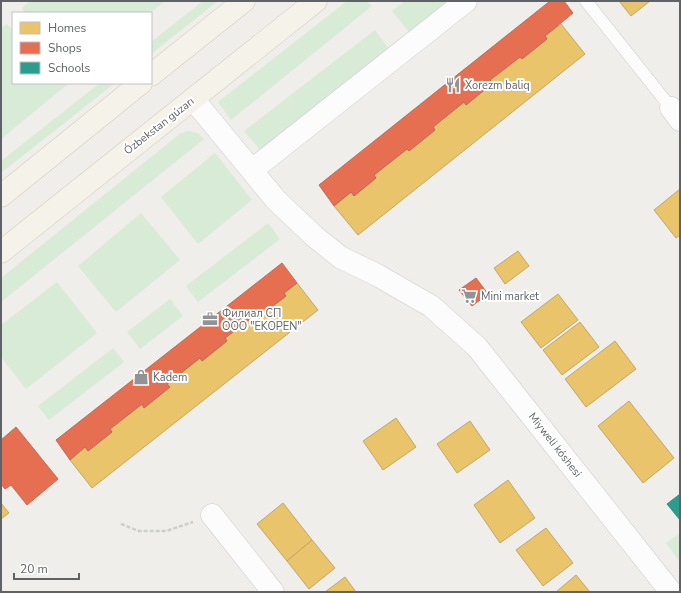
<svg xmlns="http://www.w3.org/2000/svg" width="681" height="593" font-family="'Nunito Sans',sans-serif">
  <style>
    .green { fill: #d8ebd6 }
    .homes { fill: #e9c46a; stroke: #c0a769 }
    .shops { fill: #e76f51; stroke: #be6b58 }
    .schools { fill: #2a9d8f; stroke: #3a8c83 }
    .lines { fill: none; stroke-linecap: round; stroke-linejoin: round }
    .service-casing { stroke: #cbcccc; stroke-width: 13 }
    .minor-casing { stroke: #cbcccc; stroke-width: 23 }
    .primary-casing { stroke: #d7ceb8; stroke-width: 23 }
    .path { stroke: #cacfcc; stroke-width: 2.5; stroke-dasharray: 4 2; stroke-linecap: butt }
    .service { stroke: #fdfcfc; stroke-width: 12 }
    .minor { stroke: #fdfcfc; stroke-width: 22 }
    .primary { stroke: #f4f2e9; stroke-width: 22 }
    .labels { text-anchor: middle; dominant-baseline: central; stroke-width: 4; stroke-linejoin: round; paint-order: stroke }
    .poi-label { font-size: 11px; fill: #5f6368; stroke: #fff; text-anchor: start }
    .street-label { font-size: 11px; fill: #5f6368; stroke: #fff }
  </style>
  <rect width="100%" height="100%" fill="#efeeea"/>
  <g class="green">
    <path d="M30 1H165L150 13H25L22 8Z"/>
    <path d="M203 1H218L151 54V42Z"/>
    <path d="M347 1H366L372 6 231 120 218 102Z"/>
    <path d="M405 1H450L410 33 392 11Z"/>
    <path d="M7 24 13 31V83H69L1 139V28Z"/>
    <path d="M375 30 388 48 261 151 244 131Z"/>
    <path d="M100 83H115L1 173V161Z"/>
    <path d="M189 131 198 133 204 139 1 302V278L181 133Z"/>
    <path d="M215 153 252 200 198 244 161 197Z"/>
    <path d="M141 213 180 260 116 312 78 266Z"/>
    <path d="M268 223 280 239 198 302 186 286Z"/>
    <path d="M57 282 97 333 26 389 1 357V325Z"/>
    <path d="M170 299 183 316 140 349 127 332Z"/>
    <path d="M113 348 124 362 49 420 38 406Z"/>
    <path d="M680 533V562L666 543Z"/>
  </g>
  <g class="homes">
    <path d="M619 1H650L631 16Z"/>
    <path d="M561 24 585 54 358 235 334 206 351 192 354 196 376 178 374 175 407 149 409 151 435 130 433 127 464 102 466 105 493 83 490 80 520 57 522 59 547 39 545 36Z"/>
    <path d="M680 189V235L676 238 654 210Z"/>
    <path d="M518 251 529 266 505 284 494 268Z"/>
    <path d="M297 283 318 310 92 488 70 460 85 447 88 451 112 432 110 429 142 404 144 408 170 387 167 384 200 358 202 361 227 341 225 338 258 313 260 316 286 296 284 293Z"/>
    <path d="M558 294 578 320 541 348 521 322Z"/>
    <path d="M580 322 599 347 562 375 543 350Z"/>
    <path d="M615 341 636 369 586 407 565 379Z"/>
    <path d="M629 401 674 458 643 483 598 426Z"/>
    <path d="M396 418 416 447 383 470 363 441Z"/>
    <path d="M470 421 490 450 457 473 437 444Z"/>
    <path d="M508 480 535 518 500 543 474 505Z"/>
    <path d="M1 503 9 513 1 519Z"/>
    <path d="M283 503 312 540 287 561 257 524Z"/>
    <path d="M546 528 573 563 543 586 516 550Z"/>
    <path d="M312 540 335 568 309 589 287 561Z"/>
    <path d="M576 575 590 592H556Z"/>
    <path d="M345 577 356 592H325Z"/>
  </g>
  <g class="shops">
    <path d="M550 1H564L573 13 545 36 547 39 522 59 520 57 490 80 493 83 466 105 464 102 433 127 435 130 409 151 407 149 374 175 376 178 354 196 351 192 334 206 319 185Z"/>
    <path d="M282 263 297 283 284 293 286 296 260 316 258 313 225 338 227 341 202 361 200 358 167 384 170 387 144 408 142 404 110 429 112 432 88 451 85 447 70 460 56 440Z"/>
    <path d="M476 278 488 294 472 306 459 290Z"/>
    <path d="M16 427 58 479 27 505 11 485 5 489 1 484V440Z"/>
  </g>
  <path class="schools" d="M680 494V520L667 504Z"/>
  <g class="lines">
    <g class="service-casing">
      <path id="service" d="M586 1 671 108"/>
    </g>
    <g class="minor-casing">
      <g id="minor">
        <path d="M193 99 276 200 314 236 340 257 377 275 431 306 477 347 671 592"/>
        <path d="M671 108 680 120"/>
        <path d="M252 170 466 1"/>
        <path d="M212 515 273 592"/>
      </g>
    </g>
    <g class="primary-casing">
      <g id="primary">
        <path d="M151 75 244 1"/>
        <path d="M1 196 141 83"/>
        <path d="M1 252 316 1"/>
      </g>
    </g>
    <path class="path" d="M121 524 139 531H166L193 522"/>
    <use href="#service" class="service"/>
    <use href="#minor" class="minor"/>
    <use href="#primary" class="primary"/>
  </g>
  <defs>
    <g id="restaurant-bare" transform="scale(1.2)"><path d="M-5-6h1v4h1v-4h1v4h1v-4h1v5L-1.5 .5V6h-2V.5L-5-1ZM5-6V6H3V1.5H1.5Q1.5-4 5-6Z" fill="#919496" stroke="#fff" stroke-width="2.5" paint-order="stroke"/></g>
    <g id="supermarket-bare" transform="scale(1.2)"><path d="M-6-5.5h2.5l.6 2H6L4.5 2H-2.5L-4.4-4H-6ZM-1.5 3.2a1.3 1.3 0 1 0 .1 0ZM3 3.2a1.3 1.3 0 1 0 .1 0Z" fill="#919496" stroke="#fff" stroke-width="2.5" paint-order="stroke"/></g>
    <g id="office-bare" transform="scale(1.2)"><path d="M-6-3h4V-5.5h4V-3h4V5H-6ZM-1-4.5V-3h2v-1.5ZM-6 0V1H6V0Z" fill="#919496" stroke="#fff" stroke-width="2.5" paint-order="stroke"/></g>
    <g id="shop-bare" transform="scale(1.2)"><path d="M-5-2.5h2.3a2.7 3.5 0 0 1 5.4 0H5L5.5 6h-11ZM-1.5-2.5h3a1.5 2.3 0 0 0-3 0Z" fill="#919496" stroke="#fff" stroke-width="2.5" paint-order="stroke"/></g>
  </defs>
  <g fill-rule="evenodd">
    <use href="#restaurant-bare" x="453" y="85"/>
    <use href="#supermarket-bare" x="469" y="296"/>
    <use href="#office-bare" x="210" y="319"/>
    <use href="#shop-bare" x="141" y="377"/>
  </g>
  <g class="labels">
    <g class="poi-label">
      <text x="465" y="85">Xorezm baliq</text>
      <text x="481" y="296">Mini market</text>
      <text x="222" y="313">Филиал СП<tspan x="222" dy="13">OOO "EKOPEN"</tspan></text>
      <text x="153" y="377">Kadem</text>
    </g>
    <g class="street-label">
      <text transform="translate(159 126) rotate(-38)">Ózbekstan gúzarı</text>
      <text transform="translate(555 445) rotate(52)">Miyweli kóshesi</text>
    </g>
  </g>
  <rect width="681" height="593" fill="none" stroke="#5f6368" stroke-width="4"/>
  <rect x="12" y="12" width="140" height="72" fill="#ffffff" stroke="#bfc1c3"/>
  <rect x="20" y="22" width="20" height="12" fill="#e9c46a" stroke="#bfc1c3"/>
  <text x="48" y="32" font-size="12" fill="#5f6368">Homes</text>
  <rect x="20" y="42" width="20" height="12" fill="#e76f51" stroke="#bfc1c3"/>
  <text x="48" y="52" font-size="12" fill="#5f6368">Shops</text>
  <rect x="20" y="62" width="20" height="12" fill="#2a9d8f" stroke="#bfc1c3"/>
  <text x="48" y="72" font-size="12" fill="#5f6368">Schools</text>
  <path d="M14 573v6h65v-6" fill="none" stroke="#5f6368" stroke-width="2"/>
  <text x="20" y="573" font-size="12" fill="#5f6368" stroke="#ffffff" stroke-width="3" paint-order="stroke">20 m</text>
</svg>
